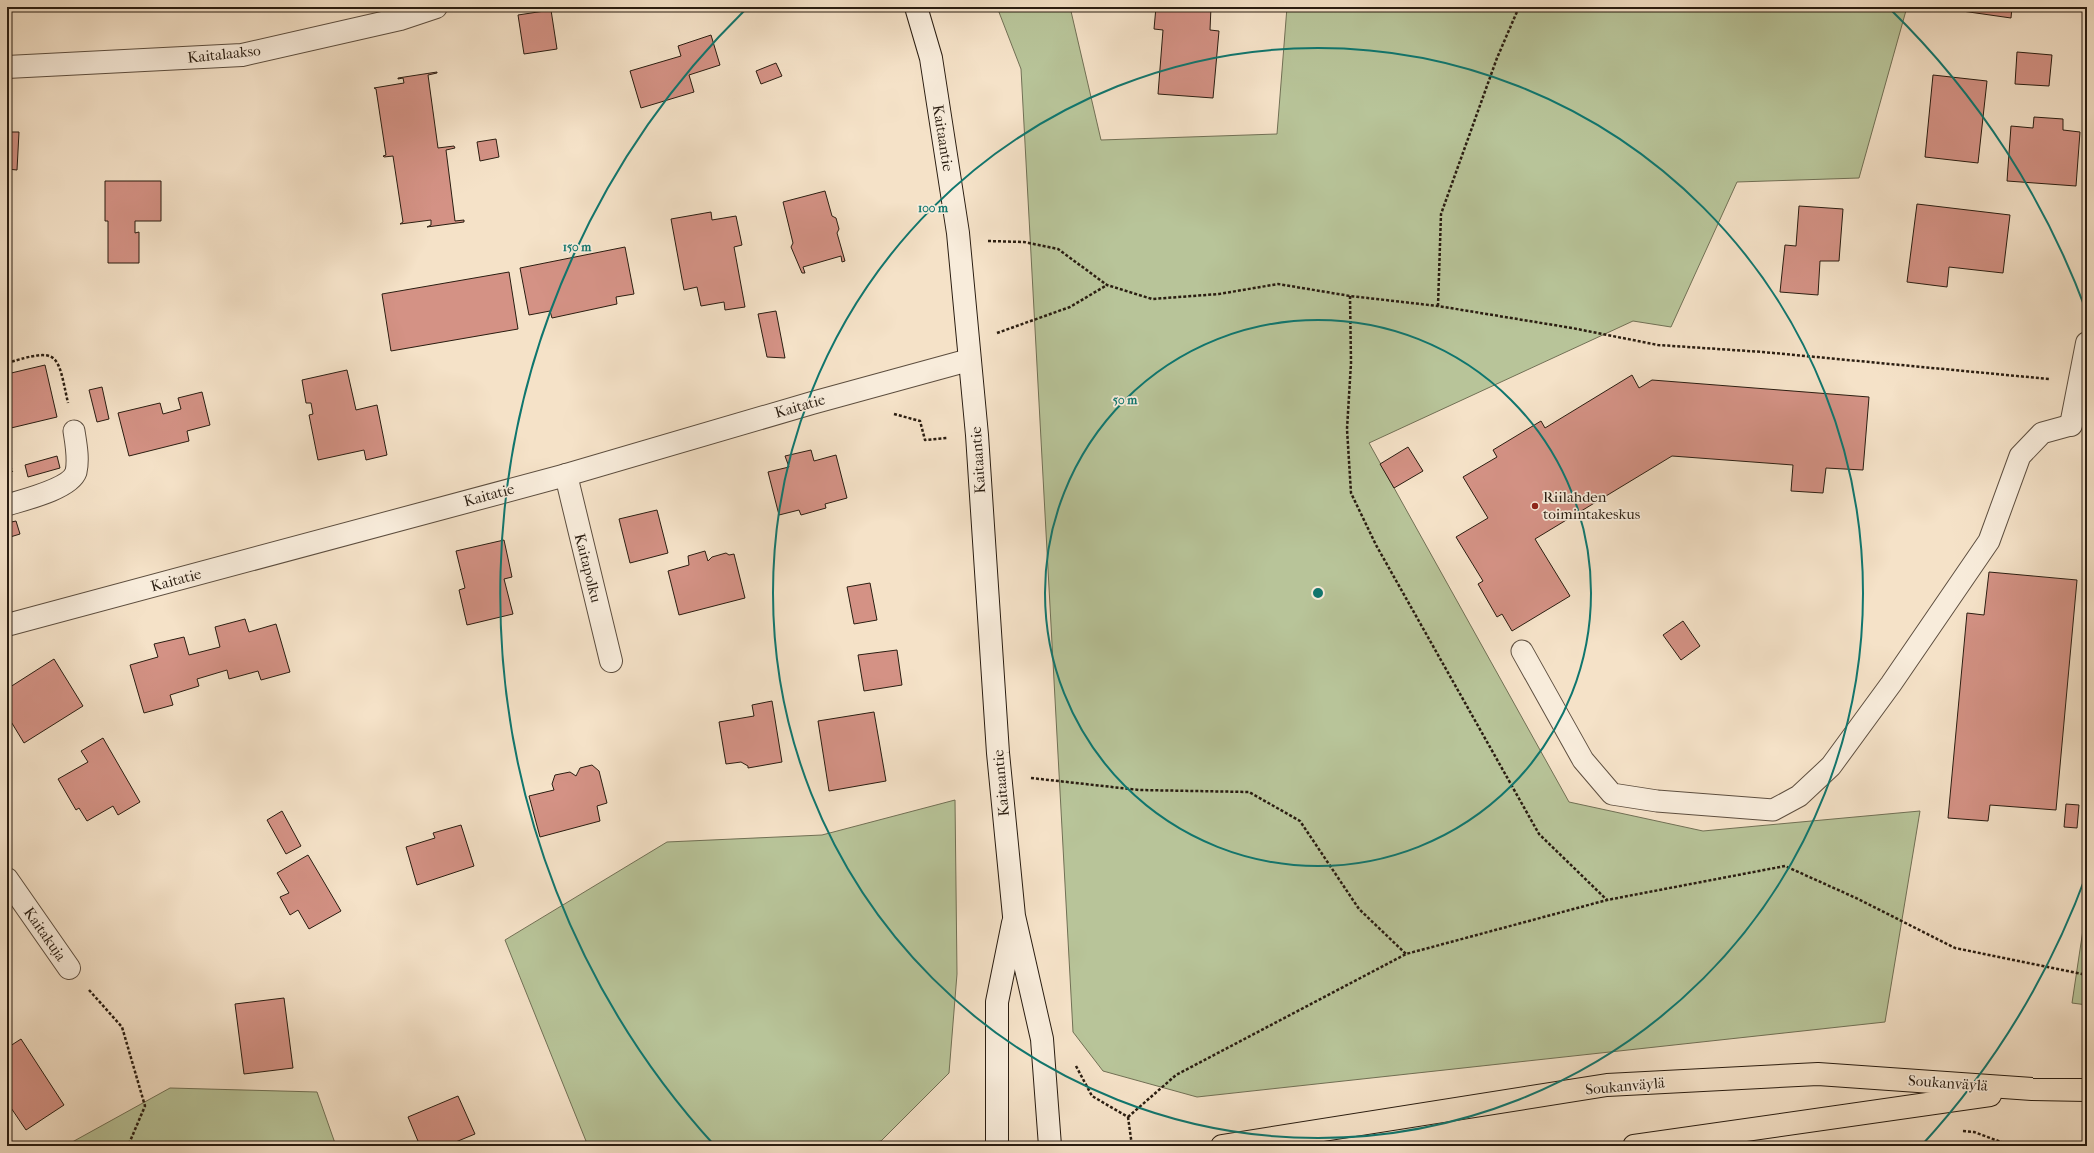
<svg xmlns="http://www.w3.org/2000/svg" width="2094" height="1153" font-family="'IM FELL French Canon',serif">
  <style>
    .green { fill: #b8c499; stroke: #717055 }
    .building { fill: #d49285; stroke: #2a1d11 }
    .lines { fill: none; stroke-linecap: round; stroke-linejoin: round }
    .lane-casing { stroke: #5d4e3f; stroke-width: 23 }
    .street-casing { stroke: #5d4e3f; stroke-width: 24 }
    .secondary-casing { stroke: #2a1d11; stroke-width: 24 }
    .primary-casing { stroke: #2a1d11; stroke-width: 24 }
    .path { stroke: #2a1d11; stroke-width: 2.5; stroke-dasharray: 3 2; stroke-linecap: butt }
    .lane { stroke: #f8ecdb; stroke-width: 21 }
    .street { stroke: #f8ecdb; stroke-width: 22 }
    .secondary { stroke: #f8ecdb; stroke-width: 22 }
    .primary { stroke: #f5e2c8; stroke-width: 22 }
    .ring { fill: none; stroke: #0f766e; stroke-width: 2 }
    .poi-dot { fill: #8f2418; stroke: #f8ecdb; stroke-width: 1.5 }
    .labels { text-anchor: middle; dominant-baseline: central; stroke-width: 3.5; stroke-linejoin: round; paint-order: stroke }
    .street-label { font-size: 15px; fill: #2a1d11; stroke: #f8ecdb }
    .poi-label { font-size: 15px; fill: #2a1d11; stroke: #f8ecdb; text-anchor: start }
    .centre { fill: #0f766e; stroke: #f8ecdb; stroke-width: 2 }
    .ring-label { font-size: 12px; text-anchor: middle; font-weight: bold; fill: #0f766e; stroke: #f8ecdb; stroke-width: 3.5; stroke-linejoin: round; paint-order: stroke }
  </style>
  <rect width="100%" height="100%" fill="#f5e2c8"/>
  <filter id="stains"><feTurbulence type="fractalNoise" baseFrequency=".005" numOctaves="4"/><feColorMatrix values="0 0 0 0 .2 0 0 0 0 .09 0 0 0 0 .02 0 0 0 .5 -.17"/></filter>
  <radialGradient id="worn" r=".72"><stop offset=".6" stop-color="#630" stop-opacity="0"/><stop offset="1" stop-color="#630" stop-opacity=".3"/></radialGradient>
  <g class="green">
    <path d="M997 7H1070L1101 140 1277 134 1287 7H1907L1859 178 1737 182 1671 327 1633 321 1369 443 1569 802 1703 831 1920 811 1885 1022 1197 1097 1103 1071 1073 1032 1021 69Z"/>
    <path d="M955 800 957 974 949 1073 881 1141 849 1146H588L505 940 667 842 822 835Z"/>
    <path d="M2087 903V1005L2072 1003Z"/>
    <path d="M170 1088 317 1092 336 1146H65Z"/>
  </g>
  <g class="building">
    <path d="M1156 7H1211L1210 30 1219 31 1213 98 1158 94 1163 30 1154 29Z"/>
    <path d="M1956 7H2012L2011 18 1955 10Z"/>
    <path d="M551 10 557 49 524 54 518 15Z"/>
    <path d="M711 35 720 65 689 75 694 92 641 108 630 71 681 56 678 46Z"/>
    <path d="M2017 52 2052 55 2049 86 2015 84Z"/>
    <path d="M776 63 782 76 761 84 756 71Z"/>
    <path d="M437 72V73L428 75 438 148 454 146 455 148 446 150 455 221 464 220V222L427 227 431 225V220L400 224 403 222 393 156 384 157 383 156 386 155 376 89 374 88 404 83 403 78 398 79V78Z"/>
    <path d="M1933 75 1987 81 1978 163 1925 157Z"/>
    <path d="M2034 117 2063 119V130L2080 132 2076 186 2007 181 2011 126 2033 128Z"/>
    <path d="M7 132H19L17 170 7 169Z"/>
    <path d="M496 139 499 157 480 161 477 142Z"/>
    <path d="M105 181H161V221H135V233L139 232V263H108V221H105Z"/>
    <path d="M825 191 832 216 836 218 839 229 837 233 845 261 842 262 841 256 803 267 805 273H802L791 247 793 243 783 202Z"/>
    <path d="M1917 204 2010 215 2003 273 1949 267 1947 287 1907 282Z"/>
    <path d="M1799 206 1843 209 1839 261H1820L1818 295 1780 292 1785 245 1796 246Z"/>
    <path d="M711 212 712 220 736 216 742 245 734 247 745 307 725 310 724 302 701 306 697 287 684 290 671 219Z"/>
    <path d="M625 247 634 294 616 297 617 304 552 318 550 311 529 315 520 268Z"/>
    <path d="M509 272 518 329 391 351 382 294Z"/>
    <path d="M776 311 785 358 767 357 758 314Z"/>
    <path d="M45 365 57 417 11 428 7 408V374Z"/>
    <path d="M347 370 356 410 377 405 387 455 366 460 364 450 318 460 309 415 313 414 311 403H306L302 380Z"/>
    <path d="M1632 375 1639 388 1652 380 1869 397 1863 470 1826 468 1823 493 1791 491 1793 465 1672 456 1535 539 1570 596 1512 631 1502 614 1497 617 1478 584 1483 581 1456 537 1488 518 1463 477 1497 457 1493 450 1541 421 1545 428Z"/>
    <path d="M102 387 109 419 97 422 89 390Z"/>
    <path d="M202 392 210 425 187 431 189 441 129 456 118 413 160 403 163 414 181 409 178 398Z"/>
    <path d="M1408 447 1423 471 1394 488 1380 464Z"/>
    <path d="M811 450 814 461 836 455 847 498 825 504 826 508 801 515 799 510 779 515 768 472 789 467 785 456Z"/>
    <path d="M57 456 60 468 28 477 25 465Z"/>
    <path d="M657 510 668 553 630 563 619 519Z"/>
    <path d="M16 521 20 534 7 538V523Z"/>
    <path d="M504 540 512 577 504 579 513 614 467 625 459 590 465 588 456 551Z"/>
    <path d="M705 551 708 561 712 557 726 553 729 555 734 554 745 598 679 615 668 571 689 565 688 556Z"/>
    <path d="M1989 572 2077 580 2056 810 1990 805 1988 821 1948 818 1967 613 1984 615Z"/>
    <path d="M870 583 877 620 854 624 847 587Z"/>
    <path d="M245 619 249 632 276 624 290 672 261 680 258 671 229 679 227 670 197 679 199 686 170 695 173 705 144 713 130 665 158 657 154 644 184 637 189 655 220 647 215 627Z"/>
    <path d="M1683 621 1700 646 1681 660 1663 635Z"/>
    <path d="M897 650 902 685 864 691 858 655Z"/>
    <path d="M54 659 83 706 24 743 7 715V689Z"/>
    <path d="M772 701 782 762 748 768V766L741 762 726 764 719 722 754 716 752 705Z"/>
    <path d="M874 712 886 781 829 791 818 721Z"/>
    <path d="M103 738 140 802 118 815 113 806 87 821 79 808 76 810 58 779 88 762 81 751Z"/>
    <path d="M592 765 599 771 607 803 597 806 600 821 540 837 529 796 554 790 552 784 555 775 570 772 576 776 580 768Z"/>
    <path d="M2066 804 2079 805 2077 828 2064 827Z"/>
    <path d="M282 811 301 846 286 854 267 820Z"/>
    <path d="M461 825 474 866 417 885 406 847 435 838 433 833Z"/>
    <path d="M308 855 341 911 309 929 298 910 290 915 280 897 289 893 277 873Z"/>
    <path d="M284 998 293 1068 244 1074 235 1004Z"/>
    <path d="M21 1039 64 1105 26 1130 7 1102V1048Z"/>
    <path d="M458 1096 475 1134 446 1146H420L408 1117Z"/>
  </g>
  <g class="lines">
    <g class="lane-casing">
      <g id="lane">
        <path d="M7 505C23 500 70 489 76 472 79 459 76 444 74 431"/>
        <path d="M1522 651 1583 760 1612 794 1657 801 1773 810 1799 796 1831 766 1891 684 1989 541 2020 456 2042 433 2071 425"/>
      </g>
    </g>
    <g class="street-casing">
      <g id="street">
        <path d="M7 67 242 55 400 19 436 7"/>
        <path d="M2071 425 2087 343"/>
        <path d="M566 475 611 661"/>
        <path d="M7 625 566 475 812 403 969 360"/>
        <path d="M7 879 69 968"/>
      </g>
    </g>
    <g class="secondary-casing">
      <g id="secondary">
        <path d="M916 7 931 58 958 233 977 435 998 753 1014 916 1042 1039 1050 1146"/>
        <path d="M997 1146V1002L1013 923"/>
      </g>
    </g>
    <g class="primary-casing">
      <g id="primary">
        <path d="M1222 1146 1607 1085 1818 1074 2032 1089 2087 1090"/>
        <path d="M1634 1146 1990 1095"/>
      </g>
    </g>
    <g class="path">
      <path d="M988 241 1024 242 1058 249 1107 285 1152 299 1219 294 1278 284 1350 296 1438 306 1572 328 1658 345 1763 352 2049 379"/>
      <path d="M1350 296 1351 363 1347 429 1351 493 1376 545 1539 834 1607 900"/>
      <path d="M1438 306 1441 214 1497 58 1519 7"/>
      <path d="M997 333 1070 307 1107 285"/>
      <path d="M7 363C60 347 57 353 68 403"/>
      <path d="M894 414 920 421 925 440 947 438"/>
      <path d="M7 457 12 472"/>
      <path d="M1031 778 1139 790 1249 792 1300 821 1359 909 1406 954"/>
      <path d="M89 990 122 1027 145 1106 128 1146"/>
      <path d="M1076 1066 1092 1096 1128 1117"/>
      <path d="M1128 1117 1176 1075 1406 954 1607 900 1785 866 1856 898 1955 948 2087 975"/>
      <path d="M1128 1117 1132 1146"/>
      <path d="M1963 1131 1974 1132 2012 1146"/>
    </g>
    <use href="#lane" class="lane"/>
    <use href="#street" class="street"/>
    <use href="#secondary" class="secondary"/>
    <use href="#primary" class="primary"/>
  </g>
  <g class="ring">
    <circle cx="1318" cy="593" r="273"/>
    <circle cx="1318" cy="593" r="545"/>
    <path d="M2087 873A818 818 0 0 1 1921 1146M715 1146A818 818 0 0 1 745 10M1891 10A818 818 0 0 1 2087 313"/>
  </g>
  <circle class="poi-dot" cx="1535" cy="506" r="4"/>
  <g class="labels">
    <g class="street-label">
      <text transform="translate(224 54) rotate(-6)">Kaitalaakso</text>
      <text transform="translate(943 138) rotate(81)">Kaitaantie</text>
      <text transform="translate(800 406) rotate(-16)">Kaitatie</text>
      <text transform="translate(978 460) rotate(-94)">Kaitaantie</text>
      <text transform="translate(489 495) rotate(-15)">Kaitatie</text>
      <text transform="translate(588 568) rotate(76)">Kaitapolku</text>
      <text transform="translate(176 580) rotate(-15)">Kaitatie</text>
      <text transform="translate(1001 783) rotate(-95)">Kaitaantie</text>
      <text transform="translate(45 934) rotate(55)">Kaitakuja</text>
      <text transform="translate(1948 1083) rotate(4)">Soukanväylä</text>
      <text transform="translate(1625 1086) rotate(-5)">Soukanväylä</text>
    </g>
    <g class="poi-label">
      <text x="1543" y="497">Riilahden<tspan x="1543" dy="17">toimintakeskus</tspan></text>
    </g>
  </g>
  <circle cx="1318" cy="593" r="6" class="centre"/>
  <g class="ring-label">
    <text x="933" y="212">100 m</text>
    <text x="577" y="251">150 m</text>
    <text x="1125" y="404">50 m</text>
  </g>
  <rect width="2094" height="1153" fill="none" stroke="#f5e2c8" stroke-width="24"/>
  <rect x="8" y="8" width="2078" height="1137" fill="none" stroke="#2a1d11" stroke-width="2"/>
  <rect x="12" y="12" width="2070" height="1129" fill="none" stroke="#2a1d11"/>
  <rect width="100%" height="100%" filter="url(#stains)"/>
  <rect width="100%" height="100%" fill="url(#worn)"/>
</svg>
